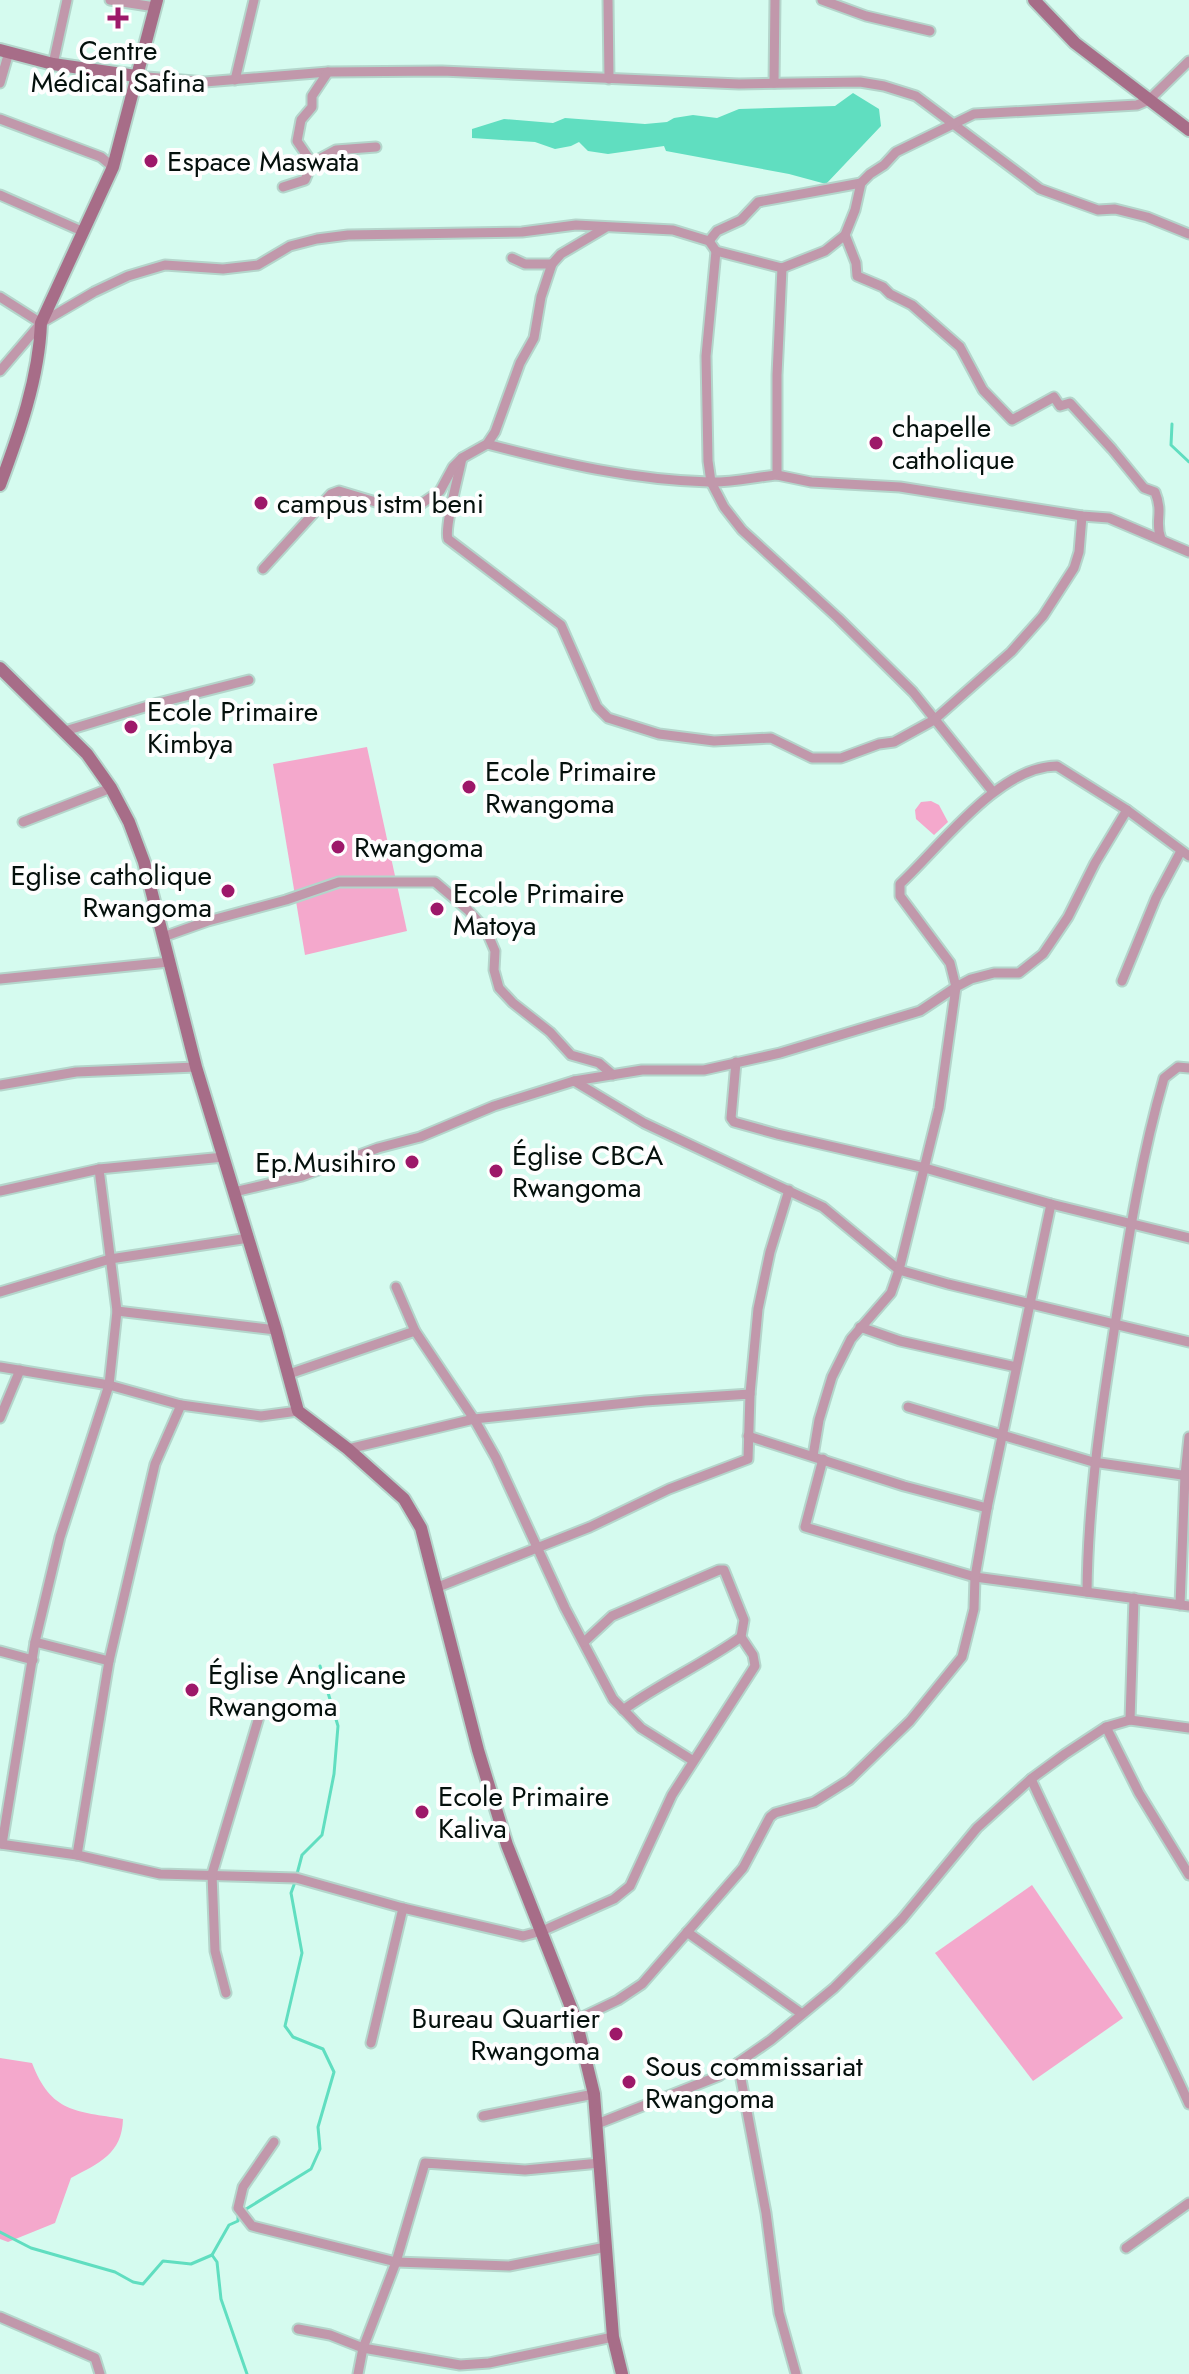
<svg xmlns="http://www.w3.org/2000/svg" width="1189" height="2374" font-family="Jost,sans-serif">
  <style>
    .green { fill: #f4a8cc }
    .water { fill: #60dec0 }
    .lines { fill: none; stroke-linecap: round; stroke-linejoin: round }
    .stream { stroke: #60dec0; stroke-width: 3 }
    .street-casing { stroke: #b4d5cb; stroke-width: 13 }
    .secondary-casing { stroke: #b4d5cb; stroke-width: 16 }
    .street { stroke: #c198ab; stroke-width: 9 }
    .secondary { stroke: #a76d88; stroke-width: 12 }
    .poi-dot { fill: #9d1869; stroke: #fefefe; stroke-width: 3 }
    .labels { text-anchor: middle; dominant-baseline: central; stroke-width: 8; stroke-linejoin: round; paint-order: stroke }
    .poi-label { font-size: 28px; fill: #04100c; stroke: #fefefe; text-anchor: start }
  </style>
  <rect width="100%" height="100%" fill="#d5fbef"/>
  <g class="green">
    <path d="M367 747 407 931 305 955 273 764Z"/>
    <path d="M931 801 939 805 948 822 934 835 916 819 915 810 921 802Z"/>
    <path d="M1032 1885 1123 2018 1033 2081 935 1953Z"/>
    <path d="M0 2058 32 2063C51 2113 76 2111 123 2119 122 2154 99 2163 71 2178L55 2223 8 2242 0 2239Z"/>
  </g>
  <path class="water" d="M853 93 879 109 881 126 826 184 789 174 666 151 664 146 608 154 588 151 579 142 571 146 555 149 535 142 472 138V129L504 119 553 123 565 118 645 124 667 122 674 118 693 115 717 118 739 109 835 106Z"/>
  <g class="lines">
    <g class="stream">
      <path d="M1172 424 1171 445 1189 462"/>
      <path d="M297 1874 302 1855 322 1835 334 1774 338 1726 320 1666"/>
      <path d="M0 2232 31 2248 115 2272 133 2282 143 2284 163 2261 191 2264 212 2255 217 2262 221 2299 247 2374"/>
      <path d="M212 2255 229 2225 238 2221V2214L311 2169 320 2149 318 2127 334 2072 323 2049 293 2037 285 2026 302 1953 291 1893 295 1882"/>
    </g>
    <g class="street-casing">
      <g id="street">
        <path d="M110 0 155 7"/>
        <path d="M608 0 609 79"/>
        <path d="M822 0 866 16 930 31"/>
        <path d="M53 64 67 0"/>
        <path d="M136 76 205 82 328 72 442 71 739 84 860 82 884 86 916 96 1040 189 1098 210 1115 209 1147 217 1189 234"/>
        <path d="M235 80 254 0"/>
        <path d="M0 83 9 52"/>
        <path d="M774 83 775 0"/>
        <path d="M0 119 101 157 113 167"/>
        <path d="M312 163 297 141 301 120 312 107V96L328 72"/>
        <path d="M283 187 305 180 312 163 336 150 376 147"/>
        <path d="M0 195 84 232"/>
        <path d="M845 235 856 263 857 276 883 287 890 294 912 305 960 347 983 390 1012 420 1054 397 1060 406 1070 403 1112 449 1144 488 1155 492C1164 514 1154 521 1161 539"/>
        <path d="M709 241 717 231 741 220 758 202 861 183"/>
        <path d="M716 251 706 356 708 461 711 482 724 507 742 530 838 618 913 692 993 792"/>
        <path d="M512 258 525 264H552"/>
        <path d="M0 297 41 323"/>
        <path d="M0 371 41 323 94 292 128 276 165 265 223 269 258 265 290 246 317 239 348 235 522 232 576 225 673 230 709 241 716 251 782 268 825 251 845 235 855 210 861 183 870 174 884 165 896 152 974 114 1137 105 1149 100 1189 61"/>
        <path d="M487 444C560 463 633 480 709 482 731 483 755 477 777 475V375L782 268"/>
        <path d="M462 458C459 474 444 528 448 539L561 625 597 707 608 718 659 734 714 741 771 738 812 758H841L879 744 894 742 934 720 1011 652 1043 616 1074 568 1079 552 1082 516"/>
        <path d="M777 475 811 482 900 487 1082 516 1109 518 1189 552"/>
        <path d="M263 569 331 494 339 491 389 506H418L440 491 453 467 462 458 487 444 495 432 520 363 534 338 541 297 552 264 561 254 605 228"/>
        <path d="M65 731 158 703 249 680"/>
        <path d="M23 822 111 788"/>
        <path d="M163 937 208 921 286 900 339 882H435L468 910 486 930 495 951 494 970 499 988 513 1003 550 1032 571 1055 599 1063 613 1075"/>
        <path d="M0 979 169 962"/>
        <path d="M1122 981 1156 898 1181 851"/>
        <path d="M736 1062 731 1118 734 1122 777 1134 925 1168 1051 1204 1189 1238"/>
        <path d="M574 1081 644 1123 823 1207 899 1270 948 1284 1189 1342"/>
        <path d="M0 1085 76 1072 196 1067"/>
        <path d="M0 1191 99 1169 224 1157"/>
        <path d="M234 1192 302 1176 378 1148 420 1137 494 1106 574 1081 642 1070H704L780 1053 920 1011 956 987 950 963 900 896V884C941 846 999 766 1057 766L1127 810 1189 856"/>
        <path d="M396 1287 415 1331 474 1419 496 1458 565 1608 613 1699 641 1728 692 1760"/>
        <path d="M0 1292 110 1259 249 1238"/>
        <path d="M117 1311 276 1330"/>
        <path d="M860 1327 900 1341 1016 1367"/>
        <path d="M0 1367 109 1385 181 1405 261 1416 298 1411"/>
        <path d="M289 1374 415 1331"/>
        <path d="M750 1394 758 1309 770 1252 789 1190"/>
        <path d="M908 1407 1093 1462 1189 1476"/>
        <path d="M0 1418 20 1370"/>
        <path d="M748 1436 904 1486 987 1508"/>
        <path d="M348 1449 474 1419 645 1401 750 1394 748 1459 669 1489 590 1527 438 1587"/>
        <path d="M813 1456 819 1420 832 1377 851 1339 891 1293 899 1270 939 1108 956 987 971 979 994 973H1019L1043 954 1068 917 1095 863 1127 810"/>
        <path d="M823 1459 805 1527 975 1577 1189 1606"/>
        <path d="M1087 1592C1088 1497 1102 1406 1117 1312 1129 1234 1142 1154 1164 1078L1178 1067 1189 1068"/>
        <path d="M1180 1605 1185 1475 1189 1437"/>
        <path d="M35 1642 109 1661"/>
        <path d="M0 1651 33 1660"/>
        <path d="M623 1710C661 1683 703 1664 741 1637"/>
        <path d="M1130 1720 1134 1598"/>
        <path d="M1106 1727 1139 1793 1189 1875"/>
        <path d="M1031 1779C1081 1889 1140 1994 1189 2104"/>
        <path d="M0 1844 77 1855 160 1874 296 1878 403 1908 523 1936 542 1931 614 1899 630 1886 672 1795 755 1666 753 1655 741 1637 744 1620 724 1570H719L612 1616 584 1642"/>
        <path d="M2 1844 35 1642 60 1537 109 1385 117 1311 99 1169"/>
        <path d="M77 1855 109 1661 155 1464 181 1405"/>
        <path d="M687 1932 802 2014"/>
        <path d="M226 1993 215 1951 212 1874 259 1717"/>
        <path d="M576 2020 618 2000 642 1984 743 1868 770 1817 775 1813 814 1802 849 1780 910 1721 962 1657 974 1609 975 1577 987 1508 1051 1204"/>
        <path d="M371 2043 403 1908"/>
        <path d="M738 2063 766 2213 779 2313 796 2374"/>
        <path d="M483 2116 594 2094"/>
        <path d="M597 2124 719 2076 771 2040 834 1988 870 1952 902 1919 977 1828 1031 1779 1065 1754 1106 1727 1130 1720 1189 1728"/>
        <path d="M274 2142 243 2187 238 2208 252 2226 396 2262 509 2266 606 2247"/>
        <path d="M1126 2248 1189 2203"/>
        <path d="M0 2317 95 2358 100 2374"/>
        <path d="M298 2329 330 2335 363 2348 460 2365 489 2363 613 2337"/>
        <path d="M358 2374 363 2348 396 2262 425 2163 525 2170 600 2163"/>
      </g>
    </g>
    <g class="secondary-casing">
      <g id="secondary">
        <path d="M1034 0 1075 43 1189 130"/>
        <path d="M0 50 53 64 136 76"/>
        <path d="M0 485C19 434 39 378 41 323L113 167 157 0"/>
        <path d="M0 668 87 754 111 788 129 822 144 862 196 1067 276 1330 298 1411 348 1449 404 1499 421 1528 478 1750 507 1845 576 2020 594 2094 613 2337 622 2374"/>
      </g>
    </g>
    <use href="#street" class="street"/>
    <use href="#secondary" class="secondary"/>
  </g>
  <g class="poi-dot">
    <path d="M114 6h8v8h8v8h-8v8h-8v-8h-8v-8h8z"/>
    <circle cx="151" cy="161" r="8"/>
    <circle cx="876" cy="443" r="8"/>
    <circle cx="261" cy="503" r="8"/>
    <circle cx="131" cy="727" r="8"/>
    <circle cx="469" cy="787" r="8"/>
    <circle cx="338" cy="847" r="8"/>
    <circle cx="228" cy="891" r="8"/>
    <circle cx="437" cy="909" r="8"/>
    <circle cx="412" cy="1162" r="8"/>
    <circle cx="496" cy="1171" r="8"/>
    <circle cx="192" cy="1690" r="8"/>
    <circle cx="422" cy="1812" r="8"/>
    <circle cx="616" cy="2034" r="8"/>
    <circle cx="629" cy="2082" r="8"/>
  </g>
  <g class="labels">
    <g class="poi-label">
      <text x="118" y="50" text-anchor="middle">Centre<tspan x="118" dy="32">Médical Safina</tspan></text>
      <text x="167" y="161">Espace Maswata</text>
      <text x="892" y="427">chapelle<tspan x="892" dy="32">catholique</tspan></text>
      <text x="277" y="503">campus istm beni</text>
      <text x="147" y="711">Ecole Primaire<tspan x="147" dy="32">Kimbya</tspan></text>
      <text x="485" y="771">Ecole Primaire<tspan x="485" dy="32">Rwangoma</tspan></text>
      <text x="354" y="847">Rwangoma</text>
      <text x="212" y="875" text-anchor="end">Eglise catholique<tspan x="212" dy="32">Rwangoma</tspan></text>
      <text x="453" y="893">Ecole Primaire<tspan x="453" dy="32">Matoya</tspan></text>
      <text x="512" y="1155">Église CBCA<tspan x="512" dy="32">Rwangoma</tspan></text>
      <text x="396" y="1162" text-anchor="end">Ep.Musihiro</text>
      <text x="208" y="1674">Église Anglicane<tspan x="208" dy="32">Rwangoma</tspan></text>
      <text x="438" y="1796">Ecole Primaire<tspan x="438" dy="32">Kaliva</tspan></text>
      <text x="600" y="2018" text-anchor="end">Bureau Quartier<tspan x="600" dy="32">Rwangoma</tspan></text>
      <text x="645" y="2066">Sous commissariat<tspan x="645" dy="32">Rwangoma</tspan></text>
    </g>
  </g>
</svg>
